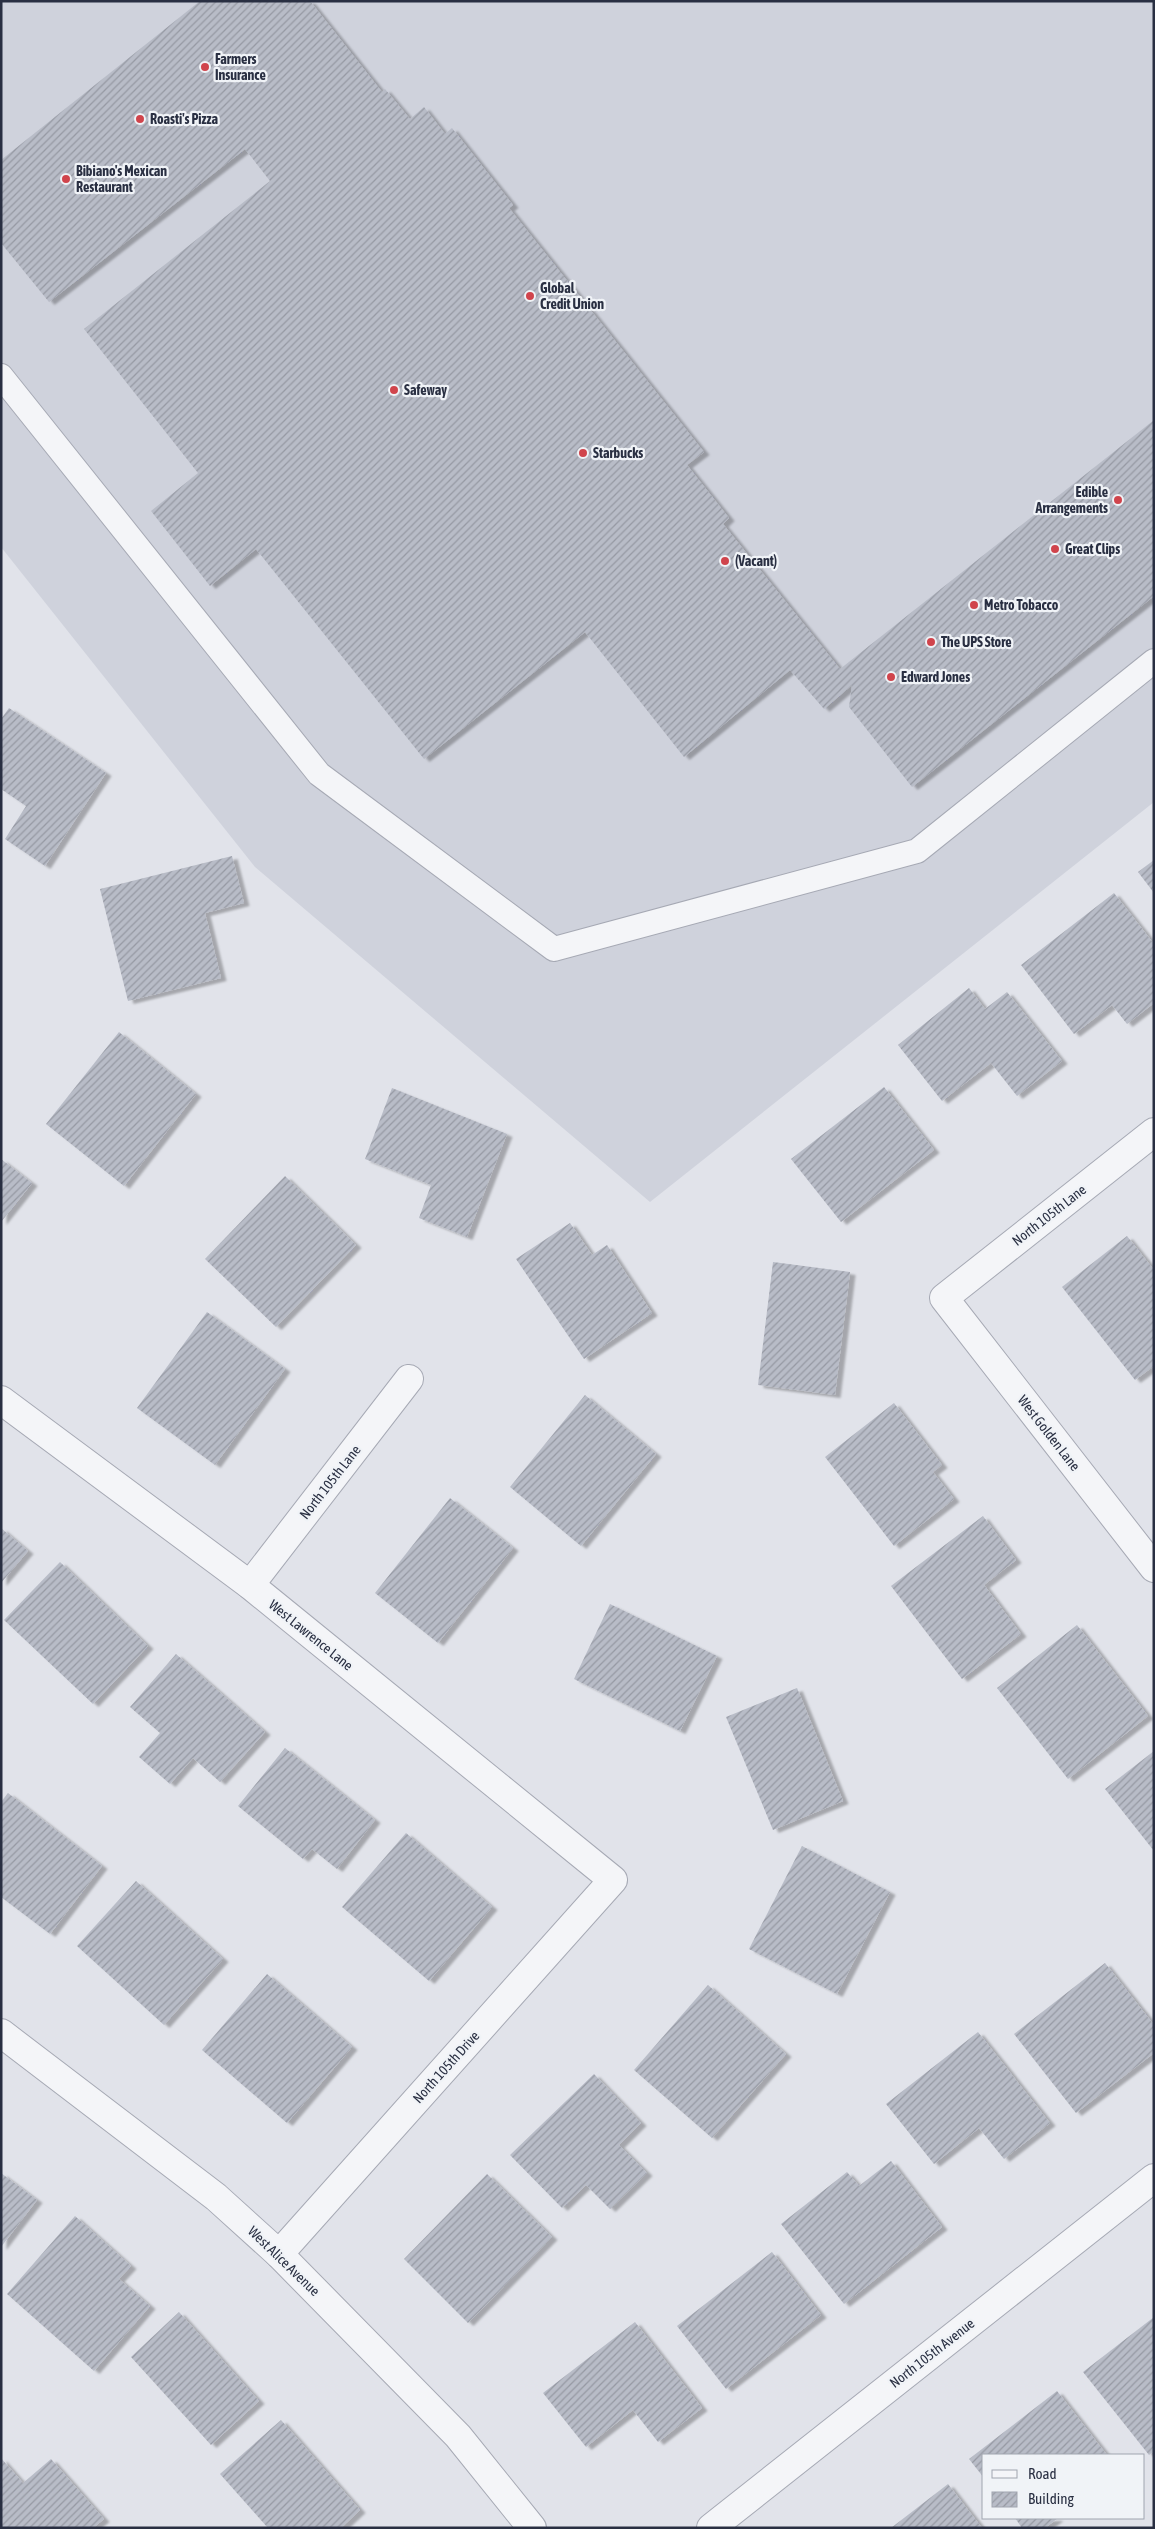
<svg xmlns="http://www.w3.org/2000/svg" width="1155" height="2529" font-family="'Asap Condensed',sans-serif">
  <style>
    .built { fill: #cfd2dc }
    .building { fill: url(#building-hatch); filter: url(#shadow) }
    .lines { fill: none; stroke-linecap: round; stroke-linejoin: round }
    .lane-casing { stroke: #a6a9b4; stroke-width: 26 }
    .street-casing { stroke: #a6a9b4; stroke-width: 30 }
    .lane { stroke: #f4f5f8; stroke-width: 24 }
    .street { stroke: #f4f5f8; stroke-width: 28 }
    .poi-dot { fill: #d0444c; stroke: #f0f3f7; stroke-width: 2 }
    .labels { text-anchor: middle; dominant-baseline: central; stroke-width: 4.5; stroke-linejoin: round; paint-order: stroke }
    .poi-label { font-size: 14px; font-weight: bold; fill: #292f42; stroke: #f0f3f7; text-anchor: start }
    .street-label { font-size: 14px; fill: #292f42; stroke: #f0f3f7 }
  </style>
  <defs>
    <pattern id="building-hatch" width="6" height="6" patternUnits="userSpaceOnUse" patternTransform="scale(1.25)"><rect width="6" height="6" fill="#b8bcc7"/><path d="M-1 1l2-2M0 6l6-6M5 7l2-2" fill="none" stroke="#9699a3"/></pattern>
    <filter id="shadow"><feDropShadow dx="5.5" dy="3" stdDeviation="1" flood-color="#0004"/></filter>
  </defs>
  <rect width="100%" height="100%" fill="#e1e3ea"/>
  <path class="built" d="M1 1H1154V802L650 1202 255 867 1 547Z"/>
  <g class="building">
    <path d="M200 1H310L382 92 385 89 410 119 424 107 445 134 452 128 513 205 509 208 704 452 687 465 729 518 723 524 840 669 1154 420V596L912 787 849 707 852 685 824 709 790 670 684 757 585 632 424 759 256 549 210 586 151 511 198 473 84 329 270 181 245 149 49 302 1 243V160Z"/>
    <path d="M9 708 106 773 45 866 5 839 26 806 1 789V719Z"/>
    <path d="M232 856 244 903 205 913 221 978 128 1001 100 889Z"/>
    <path d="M1154 860V893L1138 872Z"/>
    <path d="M1114 893 1154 944V1003L1127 1024 1112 1005 1074 1034 1021 965Z"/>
    <path d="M969 988 985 1009 1007 992 1062 1061 1017 1096 991 1063 942 1101 898 1045Z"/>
    <path d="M119 1032 196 1094 124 1186 46 1124Z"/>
    <path d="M884 1087 934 1150 841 1222 791 1159Z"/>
    <path d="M392 1088 507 1134 467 1237 419 1218 431 1185 365 1159Z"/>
    <path d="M1 1159 32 1183 1 1222Z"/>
    <path d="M285 1176 356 1245 276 1327 205 1259Z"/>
    <path d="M570 1223 592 1255 607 1245 652 1313 584 1359 516 1259Z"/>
    <path d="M1127 1236 1154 1270V1366L1135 1380 1062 1287Z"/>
    <path d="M773 1262 850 1272 835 1395 758 1385Z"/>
    <path d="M207 1312 285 1369 215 1465 137 1408Z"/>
    <path d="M585 1395 656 1454 581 1546 510 1487Z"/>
    <path d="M894 1403 942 1465 933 1472 954 1499 894 1546 825 1457Z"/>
    <path d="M450 1498 513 1548 438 1643 375 1593Z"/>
    <path d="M983 1516 1016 1560 984 1585 1021 1634 962 1679 891 1586Z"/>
    <path d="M1 1528 28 1551 1 1583Z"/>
    <path d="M60 1562 148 1646 93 1704 4 1620Z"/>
    <path d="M610 1604 717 1656 680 1731 574 1679Z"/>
    <path d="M1077 1625 1148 1716 1068 1779 997 1688Z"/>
    <path d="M176 1654 265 1732 220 1782 193 1758 170 1784 139 1757 160 1733 130 1707Z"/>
    <path d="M797 1688 843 1801 773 1830 726 1717Z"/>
    <path d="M285 1748 375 1820 337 1869 312 1849 303 1859 238 1806Z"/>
    <path d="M1154 1751V1851L1105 1789Z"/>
    <path d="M8 1793 102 1866 50 1934 1 1897V1802Z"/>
    <path d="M406 1833 492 1907 429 1981 342 1907Z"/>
    <path d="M802 1846 890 1892 837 1994 749 1949Z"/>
    <path d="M136 1881 223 1959 164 2025 77 1946Z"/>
    <path d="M1105 1963 1154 2025V2053L1076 2113 1014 2034Z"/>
    <path d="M267 1974 352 2047 287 2123 202 2050Z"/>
    <path d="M708 1985 786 2054 712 2138 634 2070Z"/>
    <path d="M978 2032 1050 2123 1004 2159 979 2128 934 2164 886 2104Z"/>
    <path d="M594 2074 641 2123 619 2145 647 2173 610 2209 586 2185 562 2208 510 2155Z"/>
    <path d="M891 2161 942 2227 844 2304 781 2224 847 2172 859 2186Z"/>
    <path d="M1 2173 37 2200 1 2247Z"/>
    <path d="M487 2174 552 2237 468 2323 404 2259Z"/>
    <path d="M75 2216 131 2266 119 2279 150 2306 94 2371 7 2294Z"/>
    <path d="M772 2252 821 2315 726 2389 677 2326Z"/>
    <path d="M179 2312 259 2401 211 2445 131 2357Z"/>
    <path d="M1154 2317V2451L1149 2455 1083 2372Z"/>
    <path d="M635 2322 702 2408 658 2442 633 2410 586 2447 543 2393Z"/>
    <path d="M1057 2391 1107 2455H984V2478L969 2459Z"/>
    <path d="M281 2420 360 2510 341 2528H268L220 2474Z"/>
    <path d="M1 2458 23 2483 51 2459 104 2519 93 2528H1Z"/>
    <path d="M948 2484 982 2528H891Z"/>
    <path d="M1015 2518H1058L1045 2528H1022Z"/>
  </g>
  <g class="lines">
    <g class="lane-casing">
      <path id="lane" d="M1 376 319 774 554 949 917 851 1154 661"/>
    </g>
    <g class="street-casing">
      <g id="street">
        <path d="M1154 1132 944 1298 1154 1568"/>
        <path d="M1 1400 250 1585 613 1880 279 2254"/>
        <path d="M250 1585 409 1379"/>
        <path d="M1 2033 216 2197 279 2254 458 2436 532 2528"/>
        <path d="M711 2528 1154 2178"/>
      </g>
    </g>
    <use href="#lane" class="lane"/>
    <use href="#street" class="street"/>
  </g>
  <g class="poi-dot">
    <circle cx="205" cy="67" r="5"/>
    <circle cx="140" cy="119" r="5"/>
    <circle cx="66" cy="179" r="5"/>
    <circle cx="530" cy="296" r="5"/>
    <circle cx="394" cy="390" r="5"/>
    <circle cx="583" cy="453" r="5"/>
    <circle cx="1118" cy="500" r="5"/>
    <circle cx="1055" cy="549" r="5"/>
    <circle cx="725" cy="561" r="5"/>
    <circle cx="974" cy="605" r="5"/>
    <circle cx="931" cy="642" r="5"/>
    <circle cx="891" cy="677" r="5"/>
  </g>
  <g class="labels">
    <g class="poi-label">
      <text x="215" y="59">Farmers<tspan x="215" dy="16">Insurance</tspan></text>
      <text x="150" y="119">Roasti's Pizza</text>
      <text x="76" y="171">Bibiano's Mexican<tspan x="76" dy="16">Restaurant</tspan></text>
      <text x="540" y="288">Global<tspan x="540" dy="16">Credit Union</tspan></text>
      <text x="404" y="390">Safeway</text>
      <text x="593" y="453">Starbucks</text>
      <text x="1108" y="492" text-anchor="end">Edible<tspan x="1108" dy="16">Arrangements</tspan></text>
      <text x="1065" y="549">Great Clips</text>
      <text x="735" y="561">(Vacant)</text>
      <text x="984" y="605">Metro Tobacco</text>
      <text x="941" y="642">The UPS Store</text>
      <text x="901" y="677">Edward Jones</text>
    </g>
    <g class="street-label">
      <text transform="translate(1049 1215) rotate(-38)">North 105th Lane</text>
      <text transform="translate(1049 1433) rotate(52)">West Golden Lane</text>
      <text transform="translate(330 1482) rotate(-52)">North 105th Lane</text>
      <text transform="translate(311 1635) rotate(39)">West Lawrence Lane</text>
      <text transform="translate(446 2067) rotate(-48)">North 105th Drive</text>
      <text transform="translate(284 2261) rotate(44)">West Alice Avenue</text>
      <text transform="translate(932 2353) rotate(-38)">North 105th Avenue</text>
    </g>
  </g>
  <rect width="1155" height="2529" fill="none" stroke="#292f42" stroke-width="5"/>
  <rect x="982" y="2454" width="162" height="65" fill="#f0f3f7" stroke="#a0a5af"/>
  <rect x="992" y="2470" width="25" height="8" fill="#f4f5f8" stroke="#a0a5af"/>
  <text x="1028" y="2479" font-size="15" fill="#292f42">Road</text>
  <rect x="992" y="2492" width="25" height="15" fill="url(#building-hatch)" stroke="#a0a5af"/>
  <text x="1028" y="2504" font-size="15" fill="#292f42">Building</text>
</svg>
